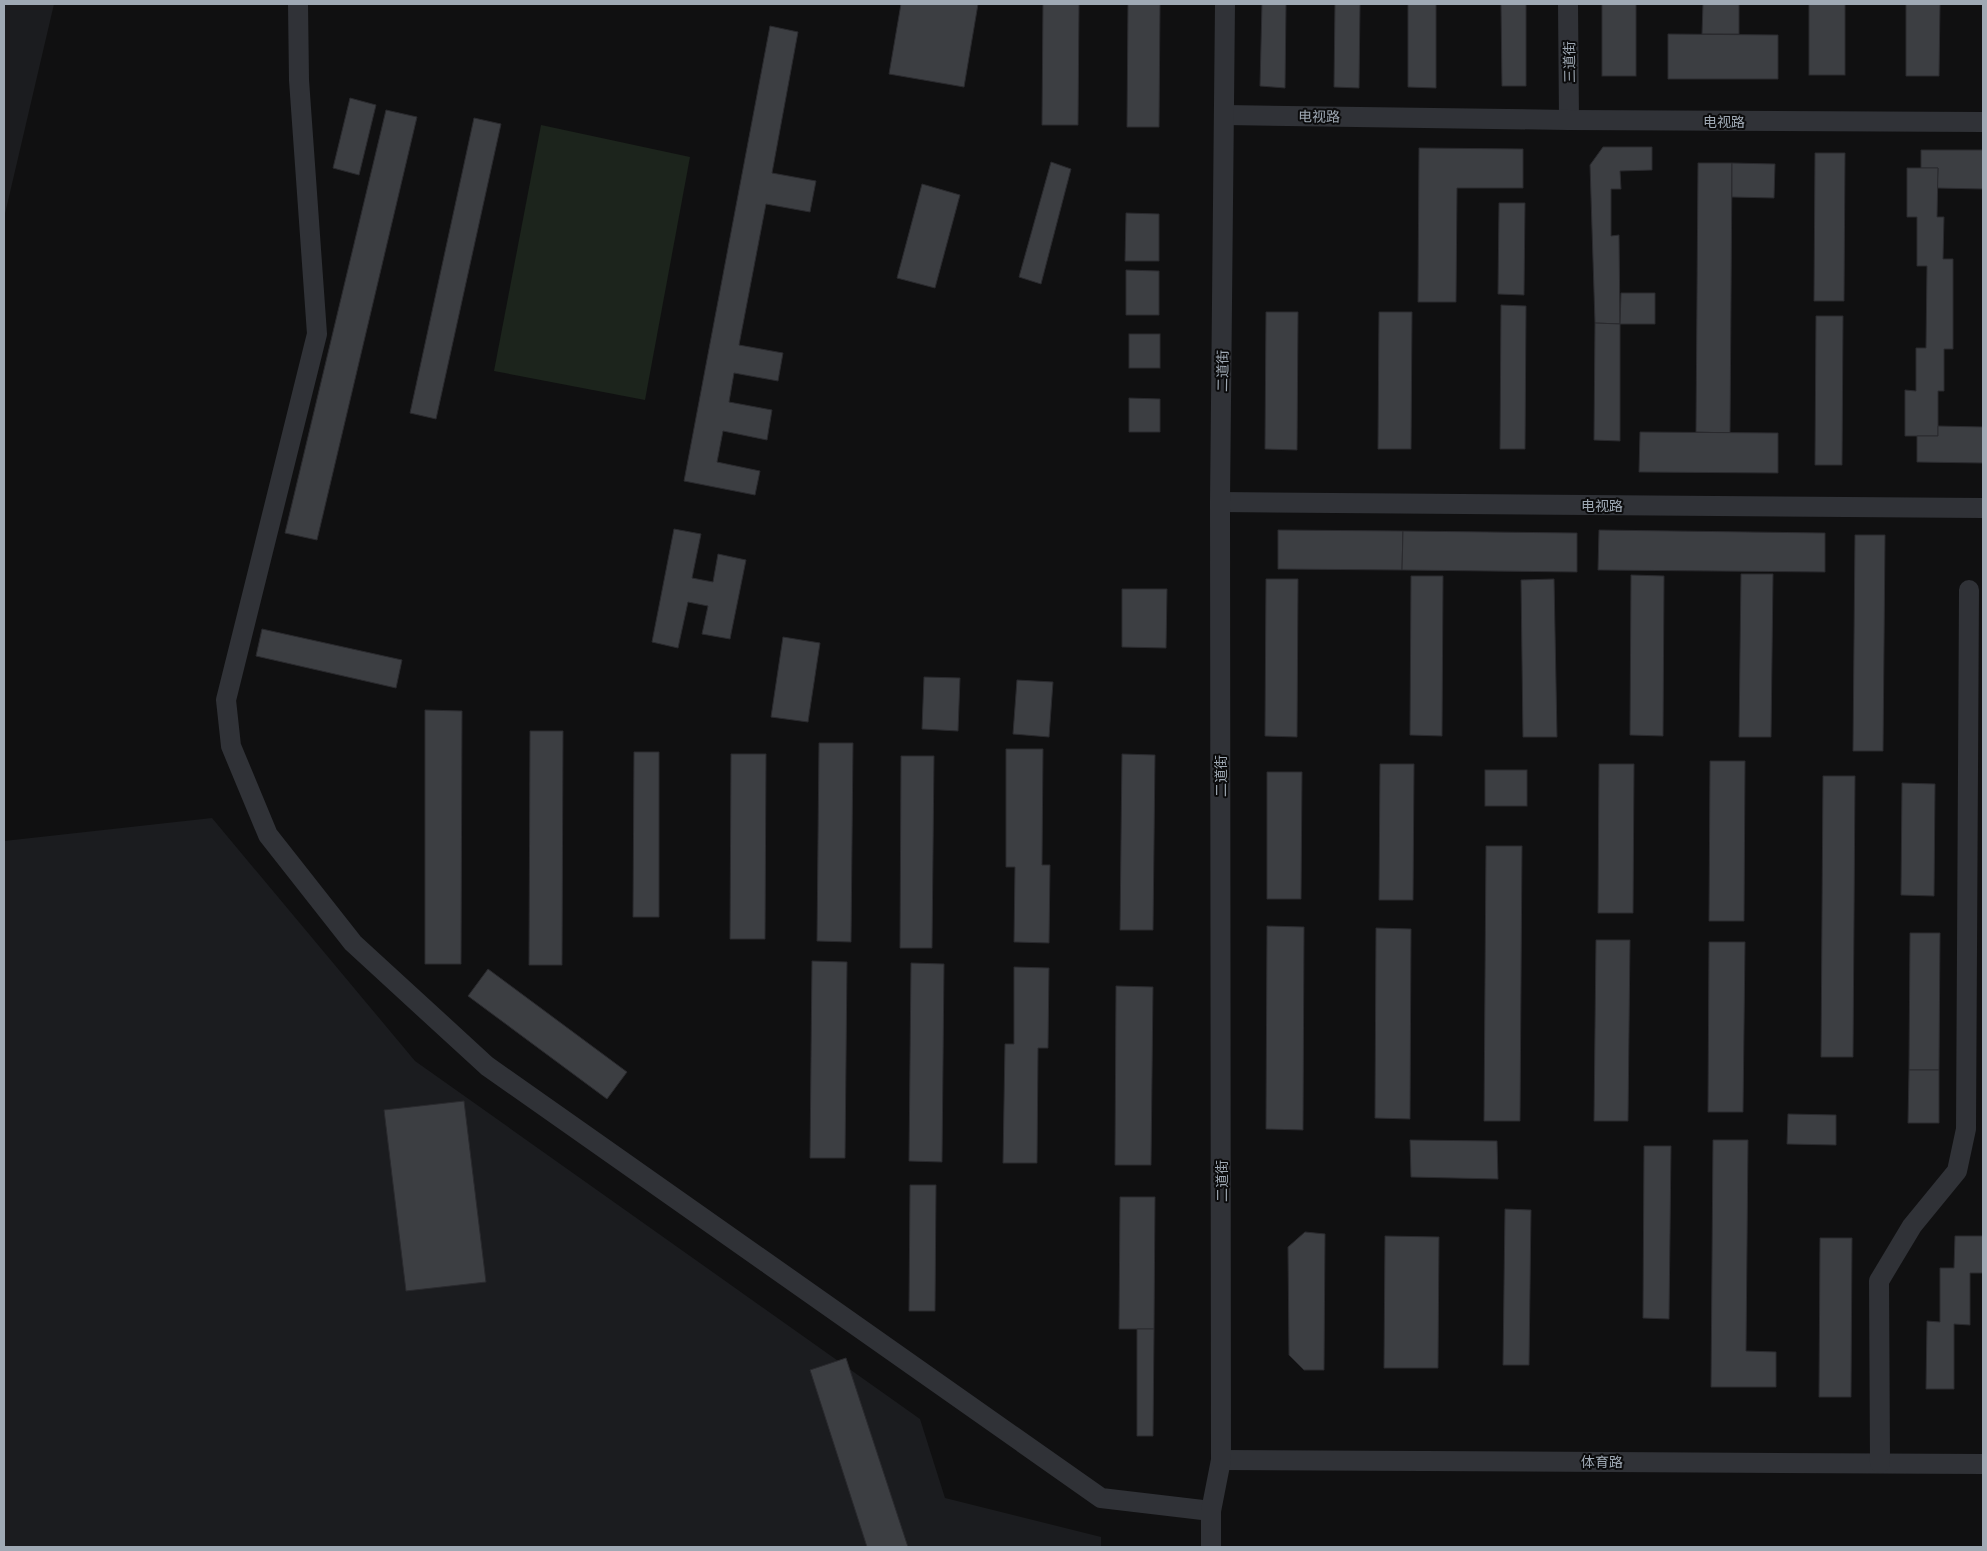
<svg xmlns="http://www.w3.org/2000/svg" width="1987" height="1551" font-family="Barlow,'Noto Sans SC',sans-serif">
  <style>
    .built { fill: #1b1c1f }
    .green { fill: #1c241c }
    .building { fill: #3c3e42; stroke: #2a2a2e }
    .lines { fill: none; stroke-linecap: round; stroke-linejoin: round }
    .minor { stroke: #303237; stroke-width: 20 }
    .labels { text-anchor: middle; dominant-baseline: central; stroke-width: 4; stroke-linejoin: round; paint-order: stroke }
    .street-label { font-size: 14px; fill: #9fa9b4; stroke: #0b0b0c }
  </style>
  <rect width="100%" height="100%" fill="#101011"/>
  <g class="built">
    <path d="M4 4H54L4 218Z"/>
    <path d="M212 818 415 1061 920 1419 945 1498 1101 1537V1547H4V841Z"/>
  </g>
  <path class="green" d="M541 125 690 157 645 400 494 371Z"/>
  <g class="building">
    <path d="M901 4H978L964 87 889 74Z"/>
    <path d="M1043 4H1079L1078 125H1042Z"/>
    <path d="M1128 4H1160L1159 127H1127Z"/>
    <path d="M1262 4H1286L1285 88 1260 86Z"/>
    <path d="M1335 4H1360L1359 88 1334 87Z"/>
    <path d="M1408 4H1436V88L1408 87Z"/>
    <path d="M1501 4H1526V86H1502Z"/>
    <rect x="1602" y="4" width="34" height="72"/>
    <path d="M1703 4H1739V34H1702Z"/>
    <rect x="1809" y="4" width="36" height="71"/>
    <path d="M1906 4H1940L1939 76H1906Z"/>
    <path d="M770 26 798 32 772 173 816 181 810 212 766 204 739 345 783 353 778 381 734 373 729 402 772 410 767 440 723 431 717 462 760 471 755 495 684 481Z"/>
    <path d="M1668 34 1778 35V79H1668Z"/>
    <path d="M350 98 376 105 359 175 333 168Z"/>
    <path d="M386 110 417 117 317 540 285 533Z"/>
    <path d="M474 118 501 124 436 419 410 413Z"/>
    <path d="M1603 147H1652V170L1620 171 1621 189H1611V236L1619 235 1620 324 1595 323 1590 165Z"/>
    <path d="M1419 148 1523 149V188H1457L1456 302H1418Z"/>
    <path d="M1921 150H1983V189L1937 188 1938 168H1921Z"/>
    <path d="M1815 153H1845L1844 301H1814Z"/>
    <path d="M1051 162 1071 169 1041 284 1019 277Z"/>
    <path d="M1698 163H1732L1730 433 1696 432Z"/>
    <path d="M1732 163 1775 164 1774 198 1732 197Z"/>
    <path d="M1907 168H1938L1937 217H1944L1943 259H1953V349H1944V391H1938V436H1905V390L1916 391V348H1926L1927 266H1917V217H1907Z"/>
    <path d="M922 184 960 195 935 288 897 278Z"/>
    <path d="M1499 203H1525L1524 295 1498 294Z"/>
    <path d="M1126 213 1159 214V261H1125Z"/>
    <path d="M1126 270 1159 271V315H1126Z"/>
    <path d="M1621 293H1655V324H1620Z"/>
    <path d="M1501 305 1526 306 1525 449H1500Z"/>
    <path d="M1266 312H1298L1297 450 1265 449Z"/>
    <path d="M1379 312H1412L1411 449H1378Z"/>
    <path d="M1816 316H1843L1842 465H1815Z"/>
    <path d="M1595 323 1620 324V441L1594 440Z"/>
    <rect x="1129" y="334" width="31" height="34"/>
    <path d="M1129 398 1160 399V432H1129Z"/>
    <path d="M1938 426 1983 427V463L1917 462V436H1938Z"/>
    <path d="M1640 432 1778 433V473L1639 472Z"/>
    <path d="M674 529 701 534 692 578 713 582 718 554 746 560 730 639 702 634 708 606 688 602 678 648 652 642Z"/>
    <path d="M1278 530 1403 531 1402 570 1278 569Z"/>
    <path d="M1599 530 1825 533V572L1598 570Z"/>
    <path d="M1403 531 1577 533V572L1402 570Z"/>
    <path d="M1855 535H1885L1883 751H1853Z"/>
    <path d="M1741 574H1773L1771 737H1739Z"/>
    <path d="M1631 575 1664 576 1663 736 1630 735Z"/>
    <path d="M1411 576H1443L1442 736 1410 735Z"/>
    <path d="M1266 579H1298L1297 737 1265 736Z"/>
    <path d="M1554 579 1557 737H1523L1521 580Z"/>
    <path d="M1122 589H1167L1166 648 1122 647Z"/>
    <path d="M262 629 402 660 396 688 256 656Z"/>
    <path d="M783 637 820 643 808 722 771 717Z"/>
    <path d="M924 677 960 678 958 731 922 729Z"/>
    <path d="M1017 680 1053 682 1049 737 1013 734Z"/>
    <path d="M425 710 462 711 461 964H425Z"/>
    <path d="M530 731H563L562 965H529Z"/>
    <path d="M819 743H853L851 942 817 941Z"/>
    <path d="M1006 749H1043L1042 865H1050L1049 943 1014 942 1015 867H1006Z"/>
    <path d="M634 752H659V917H633Z"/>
    <path d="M731 754H766L765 939H730Z"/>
    <path d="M1122 754 1155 755 1153 930H1120Z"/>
    <path d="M901 756H934L932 948H900Z"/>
    <path d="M1710 761H1745L1744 921H1709Z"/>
    <path d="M1380 764H1414L1413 900H1379Z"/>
    <path d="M1599 764H1634L1633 913H1598Z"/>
    <rect x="1485" y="770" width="42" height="36"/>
    <path d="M1267 772H1302L1301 899H1267Z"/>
    <path d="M1823 776H1855L1853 1057H1821Z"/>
    <path d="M1902 783 1935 784 1934 896 1901 895Z"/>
    <path d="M1486 846H1522L1520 1121H1484Z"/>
    <path d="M1267 926 1304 927 1303 1130 1266 1129Z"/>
    <path d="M1376 928 1411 929 1410 1119 1375 1118Z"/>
    <path d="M1910 933H1940L1939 1070H1909Z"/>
    <path d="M1596 940H1630L1628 1121H1594Z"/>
    <path d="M1709 942H1745L1743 1112H1708Z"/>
    <path d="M812 961 847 962 845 1158H810Z"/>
    <path d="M911 963 944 964 942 1162 909 1161Z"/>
    <path d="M1014 967 1049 968 1048 1048H1038L1037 1163H1003L1005 1044H1014Z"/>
    <path d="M488 969 627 1072 607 1099 468 996Z"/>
    <path d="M1116 986 1153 987 1151 1165H1115Z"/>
    <path d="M1909 1070H1939V1123H1908Z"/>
    <path d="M464 1101 486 1282 406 1291 384 1110Z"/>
    <path d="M1788 1114 1836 1115V1145L1787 1144Z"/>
    <path d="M1410 1140 1497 1141 1498 1179 1411 1177Z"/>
    <path d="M1713 1140H1748L1746 1351 1776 1352V1387H1711Z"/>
    <path d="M1644 1146H1671L1669 1319 1643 1318Z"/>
    <path d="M910 1185H936L935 1311H909Z"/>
    <path d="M1120 1197H1155L1154 1329H1119Z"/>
    <path d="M1505 1209 1531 1210 1529 1365H1503Z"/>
    <path d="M1305 1232 1325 1234 1324 1370H1304L1289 1355 1288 1247Z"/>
    <path d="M1385 1236 1439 1237 1438 1368H1384Z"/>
    <path d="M1955 1236H1983V1273H1970V1325L1954 1324V1389H1926L1927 1321 1940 1322V1268H1954Z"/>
    <path d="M1820 1238H1852L1851 1397H1819Z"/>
    <path d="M1137 1329H1154L1153 1436H1137Z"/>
    <path d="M846 1358 908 1547H867L810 1370Z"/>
  </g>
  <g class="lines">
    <g class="minor">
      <path d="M298 4 299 80 317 334 226 700 231 746 268 835 353 943 487 1066 1101 1498 1211 1511"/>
      <path d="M1568 4 1569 120"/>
      <path d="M1225 115 1569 120 1983 122"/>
      <path d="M1220 502 1983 508"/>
      <path d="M1221 1460 1983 1464"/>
      <path d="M1880 1463 1879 1281 1912 1226 1957 1171 1966 1129 1969 590"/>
      <path d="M1211 1547V1511L1221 1460 1220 502 1225 4"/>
    </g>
  </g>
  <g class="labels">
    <g class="street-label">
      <text transform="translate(1569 62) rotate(-91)">三道街</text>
      <text transform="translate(1319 116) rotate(1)">电视路</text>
      <text x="1724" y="121">电视路</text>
      <text transform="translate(1222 371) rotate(-89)">二道街</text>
      <text x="1602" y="505">电视路</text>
      <text transform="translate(1220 776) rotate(-90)">二道街</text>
      <text transform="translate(1221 1181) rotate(-90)">二道街</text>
      <text x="1602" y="1461">体育路</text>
    </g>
  </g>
  <rect width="1987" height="1551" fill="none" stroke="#9fa9b4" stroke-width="10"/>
</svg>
